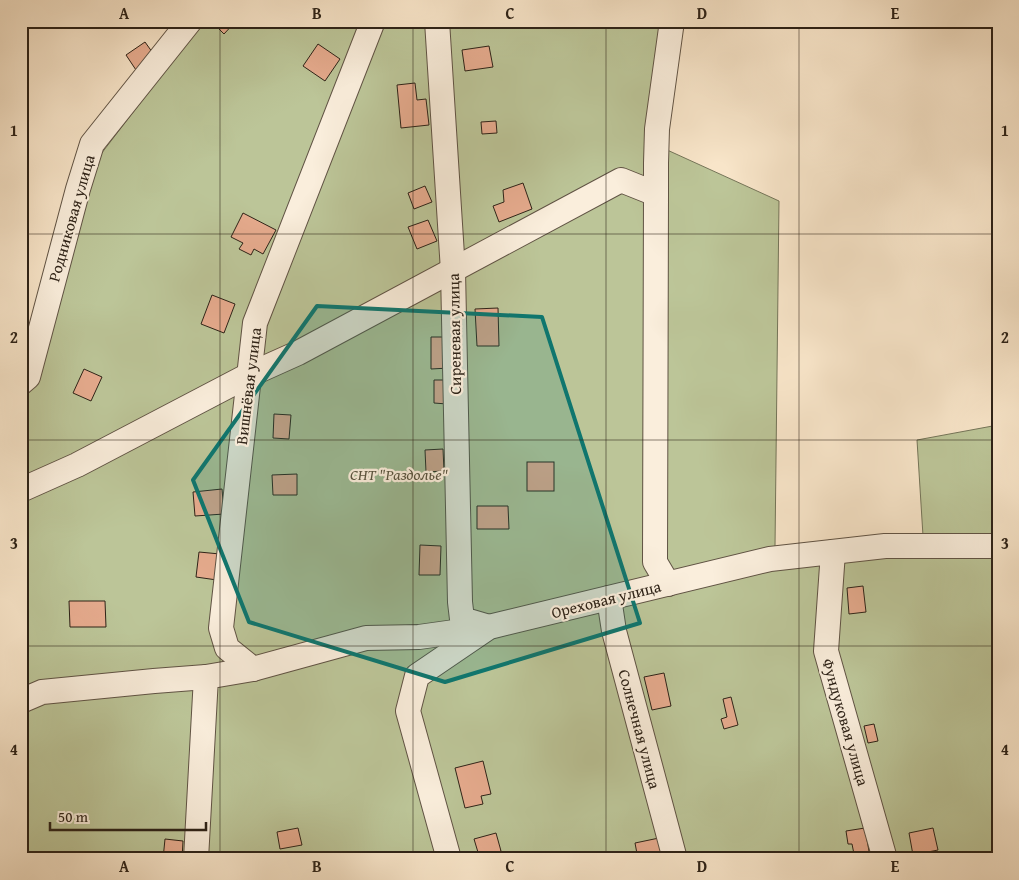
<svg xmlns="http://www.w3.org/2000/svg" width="1019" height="880" font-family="'Gentium Book Plus',serif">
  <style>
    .green { fill: #bcc598; stroke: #747458 }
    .building { fill: #e6ab8e; stroke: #2d2217 }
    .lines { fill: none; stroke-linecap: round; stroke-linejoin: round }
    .minor-casing { stroke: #605344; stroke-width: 26 }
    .minor { stroke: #faeedc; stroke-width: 24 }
    .marked { fill: #0f766e; fill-opacity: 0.2; stroke: #0f766e; stroke-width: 4; stroke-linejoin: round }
    .grid { fill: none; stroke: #2d2217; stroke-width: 1; stroke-opacity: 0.55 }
    .labels { text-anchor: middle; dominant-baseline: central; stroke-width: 4.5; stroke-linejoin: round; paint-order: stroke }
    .street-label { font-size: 16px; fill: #2d2217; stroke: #faeedc }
    .park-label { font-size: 16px; font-style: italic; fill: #58533e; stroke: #faeedc }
    .neatline { fill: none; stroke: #2d2217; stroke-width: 2 }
    .grid-label { font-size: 16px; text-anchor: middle; font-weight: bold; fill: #2d2217 }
  </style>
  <rect width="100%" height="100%" fill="#f8e5c9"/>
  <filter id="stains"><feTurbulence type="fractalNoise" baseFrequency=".004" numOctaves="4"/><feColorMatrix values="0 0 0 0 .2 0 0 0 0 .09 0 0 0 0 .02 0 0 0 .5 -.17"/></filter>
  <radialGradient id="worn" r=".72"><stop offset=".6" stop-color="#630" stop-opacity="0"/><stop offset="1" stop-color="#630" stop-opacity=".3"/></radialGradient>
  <path class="green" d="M203 21H681L665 149 779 201 775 547 923 536 917 440 998 425V859H21V398L29 391 101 154Z"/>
  <g class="building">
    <path d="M211 21H236L224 34Z"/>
    <path d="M145 42 155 56 136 70 126 55Z"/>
    <path d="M318 44 340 59 325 81 303 66Z"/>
    <path d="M489 46 493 67 465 71 462 50Z"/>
    <path d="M415 83 417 100 426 99 429 125 401 128 397 85Z"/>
    <path d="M496 121 497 133 482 134 481 122Z"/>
    <path d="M523 183 532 209 499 222 493 206 504 202 503 190Z"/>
    <path d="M425 186 432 202 414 209 408 193Z"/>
    <path d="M243 213 276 230 263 254 254 249 251 255 239 249 243 243 231 237Z"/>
    <path d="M428 220 437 241 417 249 408 227Z"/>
    <path d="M212 295 235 304 224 333 201 324Z"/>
    <path d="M498 308 499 346H477L475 309Z"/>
    <path d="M431 337H448L449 368 431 369Z"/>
    <path d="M84 369 102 377 91 401 73 393Z"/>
    <path d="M434 380H447V404L434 403Z"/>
    <path d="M274 414 291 415 289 439 273 438Z"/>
    <path d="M443 449 444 471 426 472 425 450Z"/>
    <rect x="527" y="462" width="27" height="29"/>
    <path d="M297 474V495H273L272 475Z"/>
    <path d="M222 489 224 514 195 516 193 492Z"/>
    <path d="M477 506H508L509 529H477Z"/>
    <path d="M420 545 441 546 440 575H419Z"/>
    <path d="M199 552 220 554 217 580 196 577Z"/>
    <path d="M863 586 866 612 849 614 847 588Z"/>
    <path d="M69 601H105L106 627H70Z"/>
    <path d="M664 673 671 706 652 710 644 677Z"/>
    <path d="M731 697 738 725 724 729 721 719 727 717 723 699Z"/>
    <path d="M874 724 878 741 868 743 864 726Z"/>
    <path d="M483 761 491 794 481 796 483 804 465 808 455 768Z"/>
    <path d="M298 828 302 845 280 849 277 832Z"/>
    <path d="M865 828 870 857 855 859 852 844H848L846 831Z"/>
    <path d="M933 828 938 850 913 855 909 833Z"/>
    <path d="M496 833 501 851 493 854 494 859H480L474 839Z"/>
    <path d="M659 838 663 859H638L635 843Z"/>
    <path d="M165 839 183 841 182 859H163Z"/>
  </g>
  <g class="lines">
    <g class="minor-casing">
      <g id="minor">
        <path d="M437 21 453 271 460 602 462 619 489 627"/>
        <path d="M656 194V163L657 129 672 21"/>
        <path d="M21 383 28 377 78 189 92 144 190 21"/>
        <path d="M21 490 77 465 249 375 298 353 621 180 656 194 655 562 668 584"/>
        <path d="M833 552 826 651 885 859"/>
        <path d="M609 598 614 631 675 859"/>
        <path d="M253 669 227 648 221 628 255 323 373 21"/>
        <path d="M21 701 42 692 154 681 206 677"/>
        <path d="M196 859 206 677 253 669 366 638 419 637 483 628"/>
        <path d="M449 859 408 711 417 676 489 627 770 559 885 546H998"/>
      </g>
    </g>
    <use href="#minor" class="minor"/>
  </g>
  <path class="marked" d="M317 306 542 317 640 623 445 682 249 622 193 480Z"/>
  <path class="grid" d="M220 21V859M413 21V859M606 21V859M799 21V859M21 234H998M21 440H998M21 646H998"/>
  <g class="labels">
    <g class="street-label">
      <text transform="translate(71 218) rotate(-74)">Родниковая улица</text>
      <text transform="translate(454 334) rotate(-91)">Сиреневая улица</text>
      <text transform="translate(248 386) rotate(-83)">Вишнёвая улица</text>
      <text transform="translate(606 599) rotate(-14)">Ореховая улица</text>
      <text transform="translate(846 722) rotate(74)">Фундуковая улица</text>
      <text transform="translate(640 729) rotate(75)">Солнечная улица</text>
    </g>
    <g class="park-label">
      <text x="399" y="474">СНТ "Раздолье"</text>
    </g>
  </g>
  <rect width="1019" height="880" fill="none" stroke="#f8e5c9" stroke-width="55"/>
  <path d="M50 822v8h156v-8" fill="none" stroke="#2d2217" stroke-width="2.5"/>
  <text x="58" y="822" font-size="15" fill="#2d2217" stroke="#faeedc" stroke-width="4" paint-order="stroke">50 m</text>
  <rect x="28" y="28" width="964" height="824" class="neatline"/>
  <g class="grid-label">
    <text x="124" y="19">A</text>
    <text x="317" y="19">B</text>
    <text x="510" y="19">C</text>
    <text x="702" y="19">D</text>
    <text x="895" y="19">E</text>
    <text x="14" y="136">1</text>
    <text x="1005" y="136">1</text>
    <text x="14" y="343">2</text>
    <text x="1005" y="343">2</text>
    <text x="14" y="549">3</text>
    <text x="1005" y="549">3</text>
    <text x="14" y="755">4</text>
    <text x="1005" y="755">4</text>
    <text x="124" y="872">A</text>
    <text x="317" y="872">B</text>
    <text x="510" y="872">C</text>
    <text x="702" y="872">D</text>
    <text x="895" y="872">E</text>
  </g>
  <rect width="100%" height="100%" filter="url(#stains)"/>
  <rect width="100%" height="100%" fill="url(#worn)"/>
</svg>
